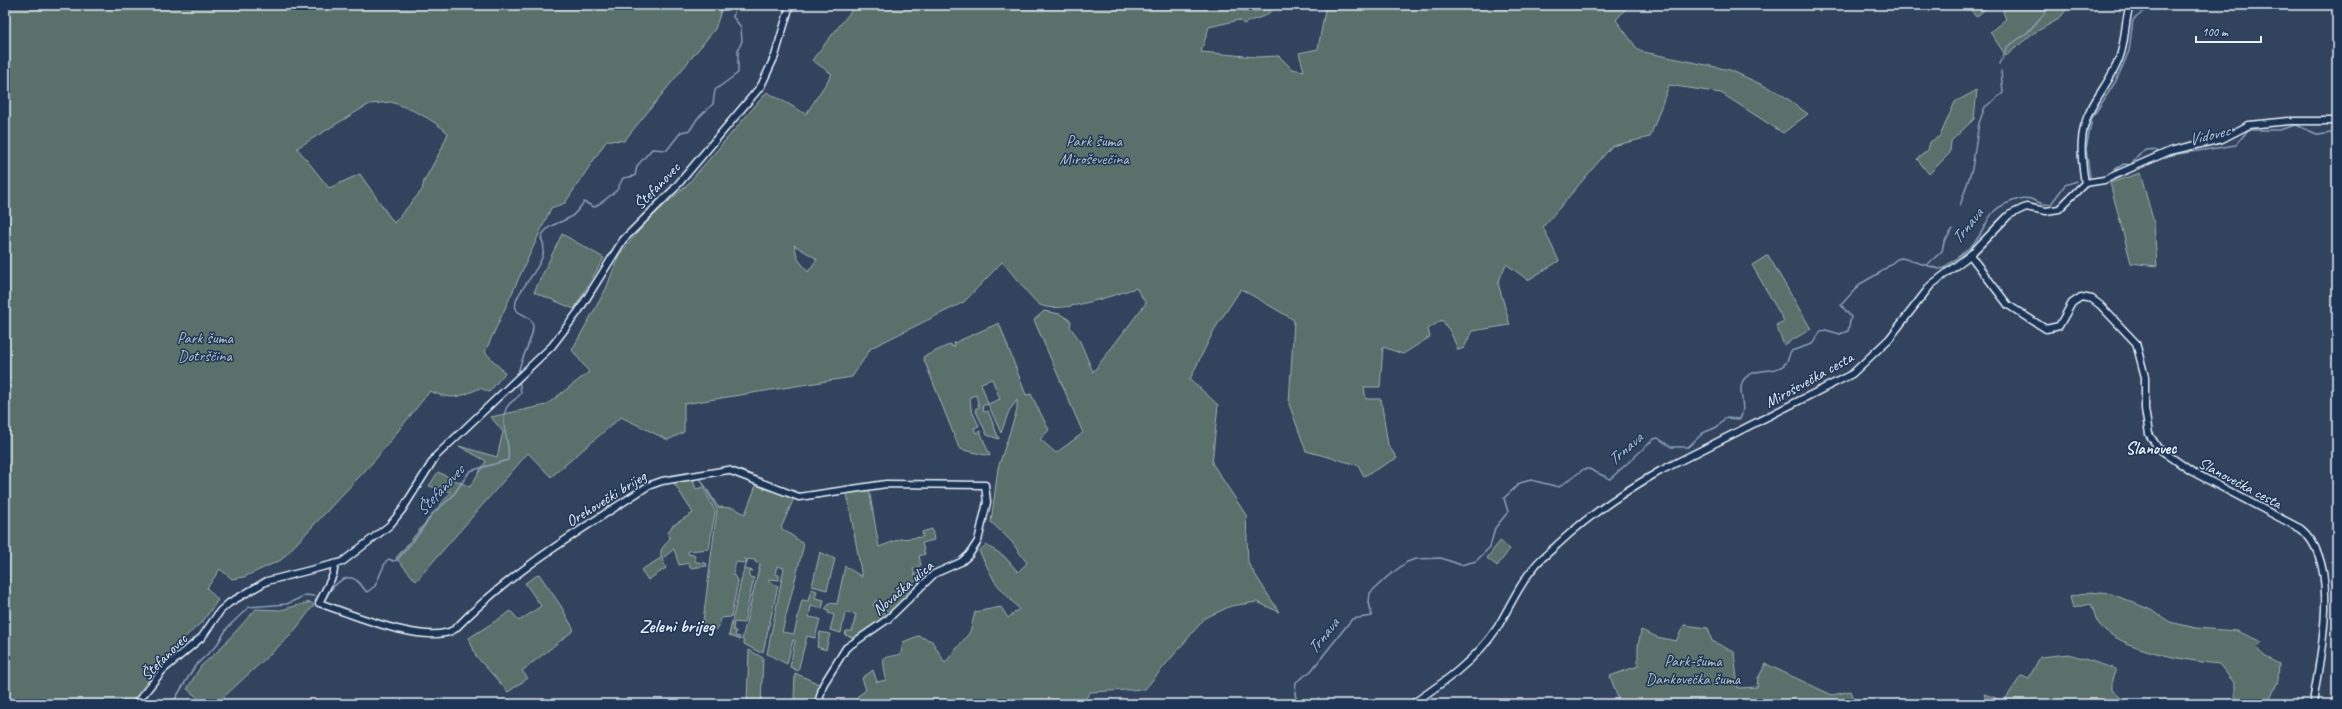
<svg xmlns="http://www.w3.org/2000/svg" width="2342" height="709" font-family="Caveat,sans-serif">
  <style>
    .green { fill: #5a6f6b; stroke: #a1b0b2; fill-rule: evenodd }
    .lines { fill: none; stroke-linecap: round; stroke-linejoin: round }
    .stream { stroke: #89a1ba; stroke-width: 1.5 }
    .secondary-casing { stroke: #e8f1f8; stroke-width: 9 }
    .secondary { stroke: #1d3557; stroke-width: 6 }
    .labels { text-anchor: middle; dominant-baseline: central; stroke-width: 3; stroke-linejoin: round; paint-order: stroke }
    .park-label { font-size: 16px; fill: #b6c4c7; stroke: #1d3557 }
    .street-label { font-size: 16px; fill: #e8f1f8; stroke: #1d3557 }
    .water-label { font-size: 17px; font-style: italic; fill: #b1c2d4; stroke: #1d3557 }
    .neighbourhood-label { font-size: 17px; font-weight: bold; fill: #e8f1f8; stroke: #1d3557 }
    .quarter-label { font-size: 18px; font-weight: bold; fill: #e8f1f8; stroke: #1d3557 }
  </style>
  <rect width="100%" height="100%" fill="#32435d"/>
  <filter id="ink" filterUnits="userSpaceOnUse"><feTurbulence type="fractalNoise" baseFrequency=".025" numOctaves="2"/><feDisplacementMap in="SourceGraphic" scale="8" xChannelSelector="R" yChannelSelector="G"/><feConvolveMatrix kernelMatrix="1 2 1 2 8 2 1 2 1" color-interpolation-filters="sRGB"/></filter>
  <g filter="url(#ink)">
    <g class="green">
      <path d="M5 5H723L715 29 624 141 607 140 565 203 551 208 485 352 505 373 489 392 480 388C460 397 452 401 430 391L374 461 281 560 244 577 232 579 220 569 207 588 218 600 203 621 174 647 130 704H5ZM391 102C412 109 431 118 448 133L441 150 424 181 422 190 394 223 360 174 329 188 297 148 361 109 370 104Z"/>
      <path d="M856 5H982L983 7 986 5H1133L1146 11 1154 5H1230L1246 12 1273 9C1267 18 1253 18 1244 24L1239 20 1209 27 1201 52 1256 57 1279 56 1292 69 1304 71 1299 53 1318 49 1325 10 1320 5H1629L1616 20 1639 51 1730 70 1780 93 1808 114 1783 133 1721 93 1669 85 1650 137 1612 146 1543 227 1559 261 1528 280 1506 264 1498 283 1510 325 1472 331 1464 348 1458 350 1451 333 1442 320 1428 329 1430 337 1403 354 1383 347 1380 387H1364L1366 399H1381L1388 445 1397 458 1364 476 1358 465 1306 451 1289 404 1294 320 1241 289 1214 330 1190 379 1218 405 1212 463 1246 515 1248 563 1279 612 1257 602 1231 606 1205 618 1145 689 1090 692 1082 704H856L858 696 866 690 862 678 873 670 877 682 886 680 883 658 901 654 903 642 918 636 932 641 945 663 970 632 975 612 1001 607 1008 618 1019 609 995 582 979 551 986 545 1004 556 1018 572 1027 563 1011 541 991 522 998 468 1017 410V400L1009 411 1001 433 988 404 982 406 984 412 988 411 999 439 987 435 975 409 979 407 976 395 970 397 971 409 979 426 974 428 976 433 980 431 990 456 963 450 959 448 923 357 951 344 952 347 955 346 954 343 999 323 1026 395 1031 394 1049 430 1040 439 1056 453 1083 433 1034 320 1044 311 1060 314 1071 321 1070 327 1079 339 1093 372 1146 303 1136 288C1117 294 1058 315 1040 305 1033 301 1010 270 1002 262L964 302 871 348 852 377 684 404V432L668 440 621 417 551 477 528 453 416 581 396 558 451 492 429 486 438 472 470 487 486 461 459 446 497 457 503 432 491 417 546 405 589 372 572 350 606 289 619 255 648 220 686 186 767 92 806 114 832 74 812 60ZM794 245 817 259 808 272 798 259ZM992 379 1000 399 988 404 981 383Z"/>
      <path d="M1967 5H1990L1976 17Z"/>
      <path d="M2007 5H2070L2059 19 2032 34 2006 56 1990 32 2006 19 2003 12Z"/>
      <path d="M1977 90 1974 119 1951 141 1950 153 1929 174 1917 159 1928 150 1930 142 1940 136 1955 102Z"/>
      <path d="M2140 173 2154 223 2157 266 2131 263 2110 183Z"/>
      <path d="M562 234 604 258 574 309 534 292Z"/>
      <path d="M1768 255 1811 329 1784 345 1776 325 1784 321 1752 265Z"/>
      <path d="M695 476 698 478 693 481 696 489 703 487 715 511 709 549 688 551 689 555 694 554 696 562 706 563 707 566 690 568 689 563 679 565 674 549 662 559 666 568 648 580 641 570 661 558V550L670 538 668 533 672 526 693 513 672 480Z"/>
      <path d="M699 476 718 507 734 508 745 514 757 483 794 498 781 528 804 544 782 632 794 634 802 600 808 601 811 589 817 591 815 598 824 600 822 609 811 606 809 617 820 619 815 638 807 636 798 671 790 667 795 641 793 640 787 664 767 654 784 568 777 566 775 574 779 575V580L769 579V582L778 586 763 652H759L744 644V641L742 640 760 564 755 562V560L748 559 745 569 753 571 750 572 749 577 754 578 744 623 734 622 733 630 736 631 735 636 740 637V640L729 635 746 559H744L743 563 736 562 733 574 738 582 731 617 721 618 719 626 716 630 711 627 709 629H702L717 510Z"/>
      <path d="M869 489 879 547 900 539 923 537 922 532 932 529 934 540 922 543 925 554 919 556 921 565 913 569 915 575 924 570 925 572 909 587 911 591 889 613 884 608 885 606 876 600 873 605 887 615V618L855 638 845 635 846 631H852L856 614 845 613 841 633 830 630 834 615 828 613 829 610 825 609 830 603 837 604 845 566 862 577 847 493Z"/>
      <path d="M1500 541 1510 549 1497 566 1487 558Z"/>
      <path d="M820 552 835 559 827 590 812 586Z"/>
      <path d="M539 574 561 606 574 630 522 671 528 678 508 692 476 656 469 638 511 611 519 621 541 606 525 583Z"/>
      <path d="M2090 592 2112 594 2151 610 2170 622 2196 628 2237 631 2262 642 2257 647 2264 656 2279 664 2278 681 2268 704H2235V684L2219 664C2188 661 2119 650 2099 624 2095 619 2094 610 2091 604L2073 608 2070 597Z"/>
      <path d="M310 602 314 605 292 634 216 704H205L187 689 201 666 217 652 256 609 281 610Z"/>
      <path d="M1684 625 1708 628 1712 641 1734 652 1738 688 1757 687 1758 678 1766 664 1832 695 1851 691 1856 704H1620L1610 676 1638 666V646L1641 630 1657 637 1676 641Z"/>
      <path d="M820 632 830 634 826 650 817 647Z"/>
      <path d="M749 650 763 658 761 704H749L747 701Z"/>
      <path d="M2069 654 2116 669 2112 680V690L2128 704H1992L1986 700 1984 694 2004 701 2021 676 2029 678 2040 657Z"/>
      <path d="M795 673 819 684 820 689 817 703 794 699Z"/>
    </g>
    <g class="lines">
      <g class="stream">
        <path d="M2000 64 2007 47 2027 33 2052 5"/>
        <path d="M2165 156 2236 145 2248 130H2279L2296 125 2319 135 2337 132"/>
        <path d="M2114 170 2124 164 2131 165C2137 154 2147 144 2160 153"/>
        <path d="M2090 177 2086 149 2092 118 2116 81 2124 63 2129 51 2133 20 2152 5"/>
        <path d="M1960 206 1972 169 1979 123 1985 107 2003 93 2001 71"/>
        <path d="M1927 265 1942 251 1944 242 1953 229"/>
        <path d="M518 376C517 362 541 329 530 319 527 316 521 314 517 311 506 294 556 263 541 238 546 225 558 224 569 218 575 215 580 207 584 202L594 207C596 207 615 192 617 190 619 186 621 182 623 178L635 176 637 166 652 149 667 150 681 132 690 130 697 119 713 104 715 90 738 73V50L742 41 741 27 733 17 736 5"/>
        <path d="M324 598H326C330 589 344 572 356 580 361 583 363 589 367 592L375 586 386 561 389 559 393 561 397 560 418 535 432 514 451 498 470 471 508 460C511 442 499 425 506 409 509 401 517 400 521 393L519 379"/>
        <path d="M172 704 195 666 216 646 228 627 249 607 287 604 306 595 320 597"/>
        <path d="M1300 704 1295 695 1296 682 1311 671 1352 619 1372 616 1369 602 1370 593 1387 577 1407 562 1416 559 1441 558 1461 565 1476 561 1490 547 1495 528 1508 512 1504 498 1520 483 1531 480 1559 487 1584 469H1589L1610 479 1654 439 1658 438 1671 447H1688L1703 433 1717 427 1725 418 1740 419C1748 406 1735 389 1745 378 1755 367 1777 374 1786 363 1788 360 1789 355 1791 351L1812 344 1821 331 1826 330 1840 334 1848 331 1851 317 1841 305 1860 284 1881 272 1897 259 1902 258 1939 269 1944 268C1953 260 1965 253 1973 244 1993 221 1982 210 2019 199 2033 195 2039 207 2051 204L2065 185 2077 181"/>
      </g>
      <g class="secondary-casing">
        <g id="secondary">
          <path d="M2085 183 2104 180 2170 151 2222 139 2249 125 2289 121H2337"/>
          <path d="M2085 183C2081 159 2078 132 2091 109 2100 91 2112 78 2119 59 2126 41 2124 23 2130 5"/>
          <path d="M1970 255 2008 305 2046 329 2059 326 2072 303 2081 297 2092 299 2100 305 2136 343 2145 377V409L2149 434 2158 448 2191 471 2301 529C2342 563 2320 653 2313 704"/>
          <path d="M335 565 333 575 319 603C348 613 428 647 455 629 511 571 581 530 648 486L662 481 728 470 799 497 886 484 985 485 987 502 978 541 969 555 961 562 934 574 888 619 846 648 823 685 818 704"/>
          <path d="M136 704 163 670 202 637 220 611 229 603 267 581 342 562 390 525 402 510 436 456 552 346 578 312 623 240 674 189 761 86 775 56 790 5"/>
          <path d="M1412 704C1443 683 1476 660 1497 628 1510 607 1519 584 1535 566 1541 558 1550 552 1557 545 1588 516 1623 492 1660 471L1852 374 1889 339 1931 285 1970 255 2009 215 2026 207 2046 211 2059 209 2085 183"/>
        </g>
      </g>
      <use href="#secondary" class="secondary"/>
    </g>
  </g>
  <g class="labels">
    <g class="park-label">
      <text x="1094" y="141">Park šuma<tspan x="1094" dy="18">Miroševečina</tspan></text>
      <text x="205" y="338">Park šuma<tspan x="205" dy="18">Dotrščina</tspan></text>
      <text x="1693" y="661">Park-šuma<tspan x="1693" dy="18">Dankovečka šuma</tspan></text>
    </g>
    <g class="street-label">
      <text transform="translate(657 186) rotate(-46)">Štefanovec</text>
      <text transform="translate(1809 380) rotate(-29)">Miroševečka cesta</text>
      <text transform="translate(2240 483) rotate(28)">Slanovečka cesta</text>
      <text transform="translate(606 499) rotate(-32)">Orehovečki brijeg</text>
      <text transform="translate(903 588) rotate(-41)">Novačka ulica</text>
      <text transform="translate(164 657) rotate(-45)">Štefanovec</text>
    </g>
    <g class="water-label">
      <text transform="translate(2209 135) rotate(-14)">Vidovec</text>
      <text transform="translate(1967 226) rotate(-52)">Trnava</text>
      <text transform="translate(1625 449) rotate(-42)">Trnava</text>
      <text transform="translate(440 490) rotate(-47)">Štefanovec</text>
      <text transform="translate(1323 636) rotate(-52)">Trnava</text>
    </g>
    <g class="neighbourhood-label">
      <text x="2151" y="448">Slanovec</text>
    </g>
    <g class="quarter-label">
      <text x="677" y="626">Zeleni brijeg</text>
    </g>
  </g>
  <rect width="2342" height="709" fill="none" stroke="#1d3557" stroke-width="20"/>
  <rect x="10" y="10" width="2322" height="689" fill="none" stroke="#e8f1f8" stroke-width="1.5" filter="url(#ink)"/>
  <path d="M2196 36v6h65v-6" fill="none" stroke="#e8f1f8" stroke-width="2"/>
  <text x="2202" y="36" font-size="12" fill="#e8f1f8" stroke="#1d3557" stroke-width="3" paint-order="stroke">100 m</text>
</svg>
